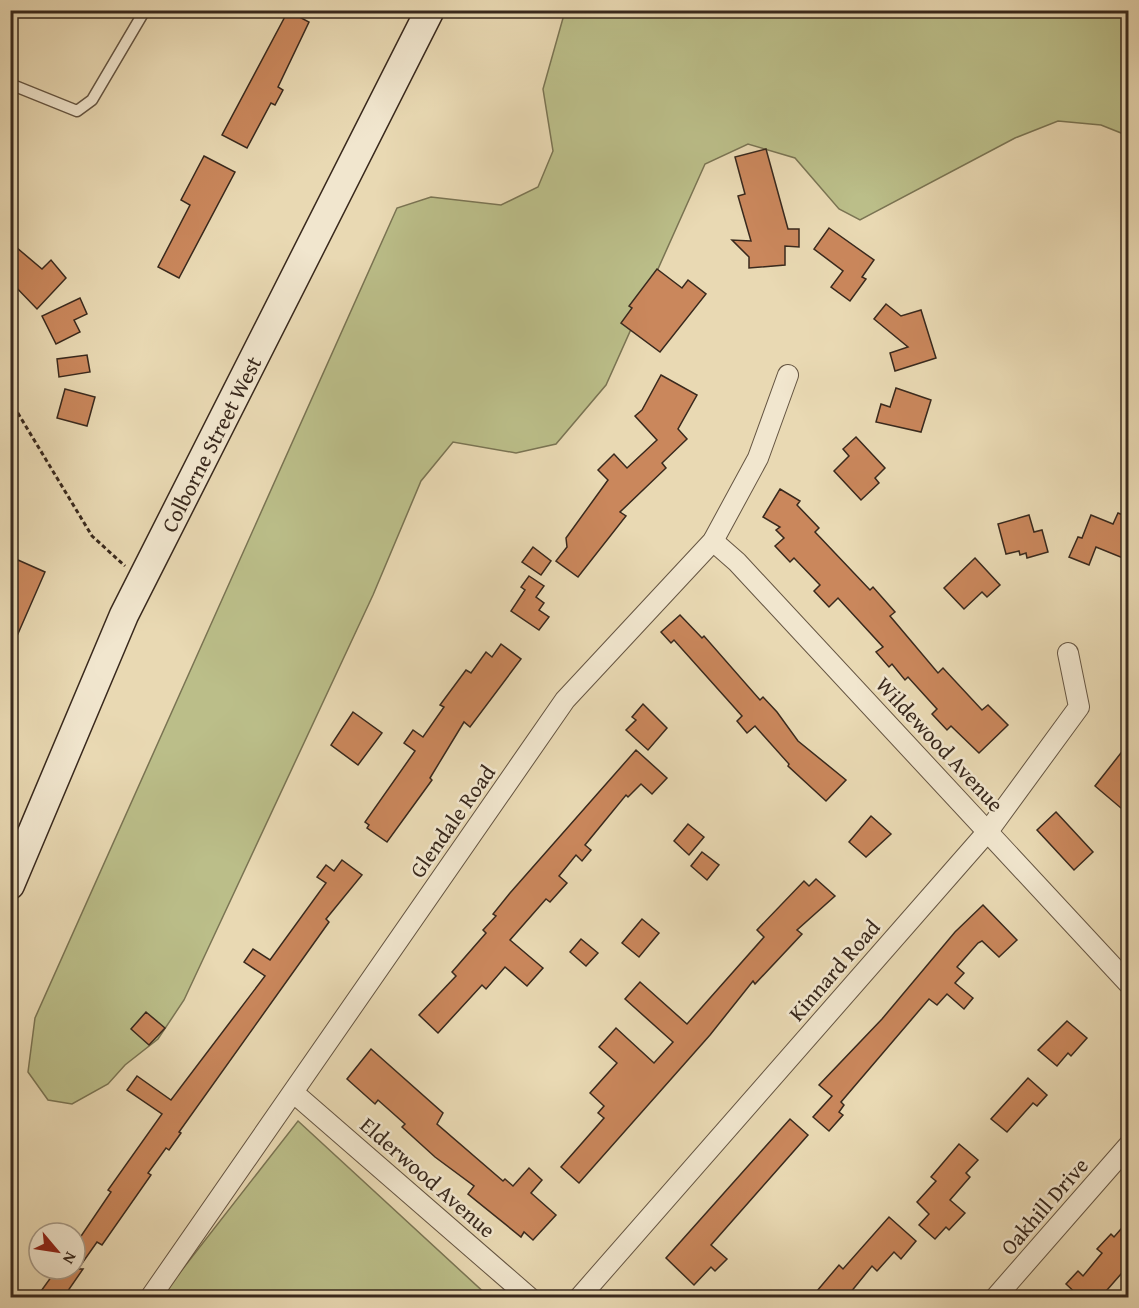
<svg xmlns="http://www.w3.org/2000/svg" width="1139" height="1308" font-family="'Gentium Book Plus',serif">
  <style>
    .green { fill: #bbbe89; stroke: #7a7453; stroke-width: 1.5 }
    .building { fill: #ca875c; stroke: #39291d; stroke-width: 1.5 }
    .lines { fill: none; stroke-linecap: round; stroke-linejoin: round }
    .service-casing { stroke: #655542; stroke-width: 13 }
    .minor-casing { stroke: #655542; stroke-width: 22 }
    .secondary-casing { stroke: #39291d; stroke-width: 31 }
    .path { stroke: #39291d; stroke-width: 3; stroke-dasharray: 4.5 3; stroke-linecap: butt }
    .service { stroke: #f1e6ce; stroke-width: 10 }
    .minor { stroke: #f1e6ce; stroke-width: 20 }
    .secondary { stroke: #f1e6ce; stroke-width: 28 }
    .labels { text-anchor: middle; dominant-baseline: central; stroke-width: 5; stroke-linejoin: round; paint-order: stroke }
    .street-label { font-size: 22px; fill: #39291d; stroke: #f1e6ce }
  </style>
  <rect width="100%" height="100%" fill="#e9d9b3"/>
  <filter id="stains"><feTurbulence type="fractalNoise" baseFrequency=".00333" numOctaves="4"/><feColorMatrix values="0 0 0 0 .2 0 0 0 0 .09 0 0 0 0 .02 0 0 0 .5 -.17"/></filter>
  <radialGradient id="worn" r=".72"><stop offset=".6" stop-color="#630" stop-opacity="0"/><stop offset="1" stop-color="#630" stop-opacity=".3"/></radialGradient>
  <g class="green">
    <path d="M565 11H1128V140L1121 133 1101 125 1058 121 1015 138 860 220 839 209 795 158 748 144 705 164 606 385 556 444 516 453 453 442 421 481 373 595 184 1000 158 1039 125 1065 108 1084 72 1104 48 1100 28 1072 35 1018 397 208 431 197 501 205 538 187 553 151 543 89Z"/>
    <path d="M298 1121 489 1297 160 1298Z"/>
  </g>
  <g class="building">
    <path d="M288 11 309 22 278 87 283 90 275 105 271 103 247 148 222 135Z"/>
    <path d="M766 149 788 229H799V247L785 246V265L749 268V257L732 240 751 241 738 196 745 194 735 157Z"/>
    <path d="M204 156 235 172 179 278 158 267 190 205 181 200Z"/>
    <path d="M829 228 874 260 862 277 866 279 850 301 831 287 843 271 814 249Z"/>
    <path d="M10 242 42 269 51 260 66 278 37 309 10 281Z"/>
    <path d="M657 269 682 288 688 280 706 294 660 352 621 323 632 308 629 306Z"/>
    <path d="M80 298 87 314 74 320 80 332 56 344 42 316Z"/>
    <path d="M886 304 901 316 921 310 936 358 895 371 890 353 908 347 874 319Z"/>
    <path d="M87 355 90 372 59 377 57 359Z"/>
    <path d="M661 375 697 395 678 429 687 439 662 463 666 468 620 512 626 516 578 577 556 561 567 547 566 538 608 480 598 470 614 454 627 468 657 440 635 416 642 410Z"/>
    <path d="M896 388 931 400 921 432 876 422 881 404 890 407Z"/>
    <path d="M65 389 95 397 87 426 57 418Z"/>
    <path d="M856 437 885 468 875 478 879 483 861 500 834 471 849 456 843 449Z"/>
    <path d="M780 489 800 501 797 505 819 528 815 532 870 590 873 587 895 612 890 616 938 673 943 668 982 710 988 705 1008 725 979 753 951 726 947 730 932 714 937 709 908 677 905 680 892 664 889 667 876 652 883 647 838 598 829 607 814 591 820 585 794 558 790 562 775 546 784 538 776 530 780 527 763 517Z"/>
    <path d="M1118 513 1128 517V544L1123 558 1096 547 1089 565 1069 557 1078 537 1082 538 1091 515 1113 524Z"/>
    <path d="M1029 515 1034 532 1042 530 1048 552 1027 558 1026 553 1020 555 1019 551 1006 554 998 524Z"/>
    <path d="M533 547 551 561 541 575 522 562Z"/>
    <path d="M975 558 1000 585 987 597 982 592 964 609 944 588Z"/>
    <path d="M18 560 45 572 10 652V578Z"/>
    <path d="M529 576 544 586 536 597 544 603 539 610 549 617 539 630 511 611 525 590 521 587Z"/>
    <path d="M680 615 702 638 704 636 760 700 763 697 777 712 798 741 846 780 826 801 788 766 789 764 755 726 747 733 737 721 742 716 674 640 671 643 661 632Z"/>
    <path d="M501 644 521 659 470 727 464 722 430 778 432 780 387 842 367 828 369 825 365 822 415 751 404 743 413 730 423 737 444 707 440 705 466 670 471 673 486 652 492 657Z"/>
    <path d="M643 704 667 728 648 750 626 730 636 720 632 717Z"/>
    <path d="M353 712 382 733 358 765 331 745Z"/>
    <path d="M1128 744V814L1095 786Z"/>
    <path d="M636 750 667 778 652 794 641 784 628 797 626 795 585 845 591 850 582 861 576 855 559 876 567 883 550 902 546 899 510 940 543 968 527 986 505 967 486 989 482 985 438 1033 419 1015 456 976 452 972 486 933 483 930 496 916 493 914 510 893Z"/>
    <path d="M1056 812 1093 852 1074 870 1037 830Z"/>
    <path d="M871 816 891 834 866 857 849 842Z"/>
    <path d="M688 824 704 837 689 855 674 841Z"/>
    <path d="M702 852 719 865 707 880 691 866Z"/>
    <path d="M342 860 362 875 326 919 329 922 179 1132 181 1133 169 1150 166 1148 148 1173 151 1175 102 1245 97 1242 78 1269H83L63 1298H36L57 1269H75V1245L111 1192 108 1190 162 1114 127 1090 137 1076 171 1100 265 976 244 962 253 949 270 960 326 883 317 877 326 865 334 871Z"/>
    <path d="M816 879 835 896 797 930 802 934 755 984 753 981 710 1035 579 1183 561 1167 604 1118 598 1113 604 1106 590 1093 617 1063 599 1047 616 1028 654 1063 673 1042 625 999 640 982 687 1024 764 937 757 930 804 881 809 886Z"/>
    <path d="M983 905 1017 940 999 957 982 941 978 943 957 967 964 973 955 983 973 998 964 1009 947 994 937 1005 929 999 841 1102 844 1105 839 1112 843 1115 829 1131 813 1117 832 1096 819 1085 882 1019 955 932Z"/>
    <path d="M642 919 659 933 639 957 622 943Z"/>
    <path d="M581 939 598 953 586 966 570 952Z"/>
    <path d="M146 1012 165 1028 149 1045 131 1029Z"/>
    <path d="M1067 1021 1087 1038 1071 1056 1068 1053 1057 1066 1038 1050Z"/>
    <path d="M371 1049 443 1113 437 1124 503 1181 505 1179 513 1186 529 1168 542 1180 531 1193 556 1215 533 1240 524 1232 521 1237 468 1194 474 1186 435 1157 402 1127 405 1124 378 1100 375 1104 347 1079Z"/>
    <path d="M1028 1078 1047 1095 1037 1106 1033 1103 1007 1132 991 1119Z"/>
    <path d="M790 1119 808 1135 711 1245 727 1259 715 1271 711 1267 694 1285 666 1258Z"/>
    <path d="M959 1144 978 1160 966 1173 970 1177 950 1200 965 1213 949 1230 946 1227 935 1239 919 1225 929 1214 917 1202 936 1181 931 1177Z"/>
    <path d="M889 1217 916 1241 901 1259 894 1252 877 1271 872 1266 846 1298H811L839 1265 843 1269Z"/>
    <path d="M1128 1221V1266L1100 1298H1081L1066 1284 1078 1271 1083 1276 1102 1253 1097 1249 1111 1234 1114 1237Z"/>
  </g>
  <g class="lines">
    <g class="service-casing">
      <path id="service" d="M10 84 77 111 92 100 145 10"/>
    </g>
    <g class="minor-casing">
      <g id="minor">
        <path d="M713 541 737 562 1128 983"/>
        <path d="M294 1093 530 1298"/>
        <path d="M150 1298 565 700 713 541 758 458 788 375"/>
        <path d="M579 1298 989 830 1079 707 1068 653"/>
        <path d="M995 1298 1128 1146"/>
      </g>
    </g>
    <g class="secondary-casing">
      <path id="secondary" d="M10 885 124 615 430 10"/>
    </g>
    <path class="path" d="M10 400 92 536 125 566"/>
    <use href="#service" class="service"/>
    <use href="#minor" class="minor"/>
    <use href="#secondary" class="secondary"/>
  </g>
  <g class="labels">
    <g class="street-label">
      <text transform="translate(211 444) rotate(-63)">Colborne Street West</text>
      <text transform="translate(940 744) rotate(47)">Wildewood Avenue</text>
      <text transform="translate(452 821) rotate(-55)">Glendale Road</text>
      <text transform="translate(834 970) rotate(-49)">Kinnard Road</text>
      <text transform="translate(428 1177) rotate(41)">Elderwood Avenue</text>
      <text transform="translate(1044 1206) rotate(-49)">Oakhill Drive</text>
    </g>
  </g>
  <rect width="1139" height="1308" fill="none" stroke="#e9d9b3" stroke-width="36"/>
  <rect x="12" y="12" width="1115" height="1284" fill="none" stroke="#39291d" stroke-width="3"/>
  <rect x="18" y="18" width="1103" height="1272" fill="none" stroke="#39291d" stroke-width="1.5"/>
  <g transform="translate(57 1251) rotate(119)"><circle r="28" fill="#f1e6ce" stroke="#a79a87" stroke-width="1.5"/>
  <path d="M0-4.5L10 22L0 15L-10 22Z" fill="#8f2418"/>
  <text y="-9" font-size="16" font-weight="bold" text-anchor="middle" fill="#39291d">N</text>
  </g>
  <rect width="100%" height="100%" filter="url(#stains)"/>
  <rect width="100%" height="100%" fill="url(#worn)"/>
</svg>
